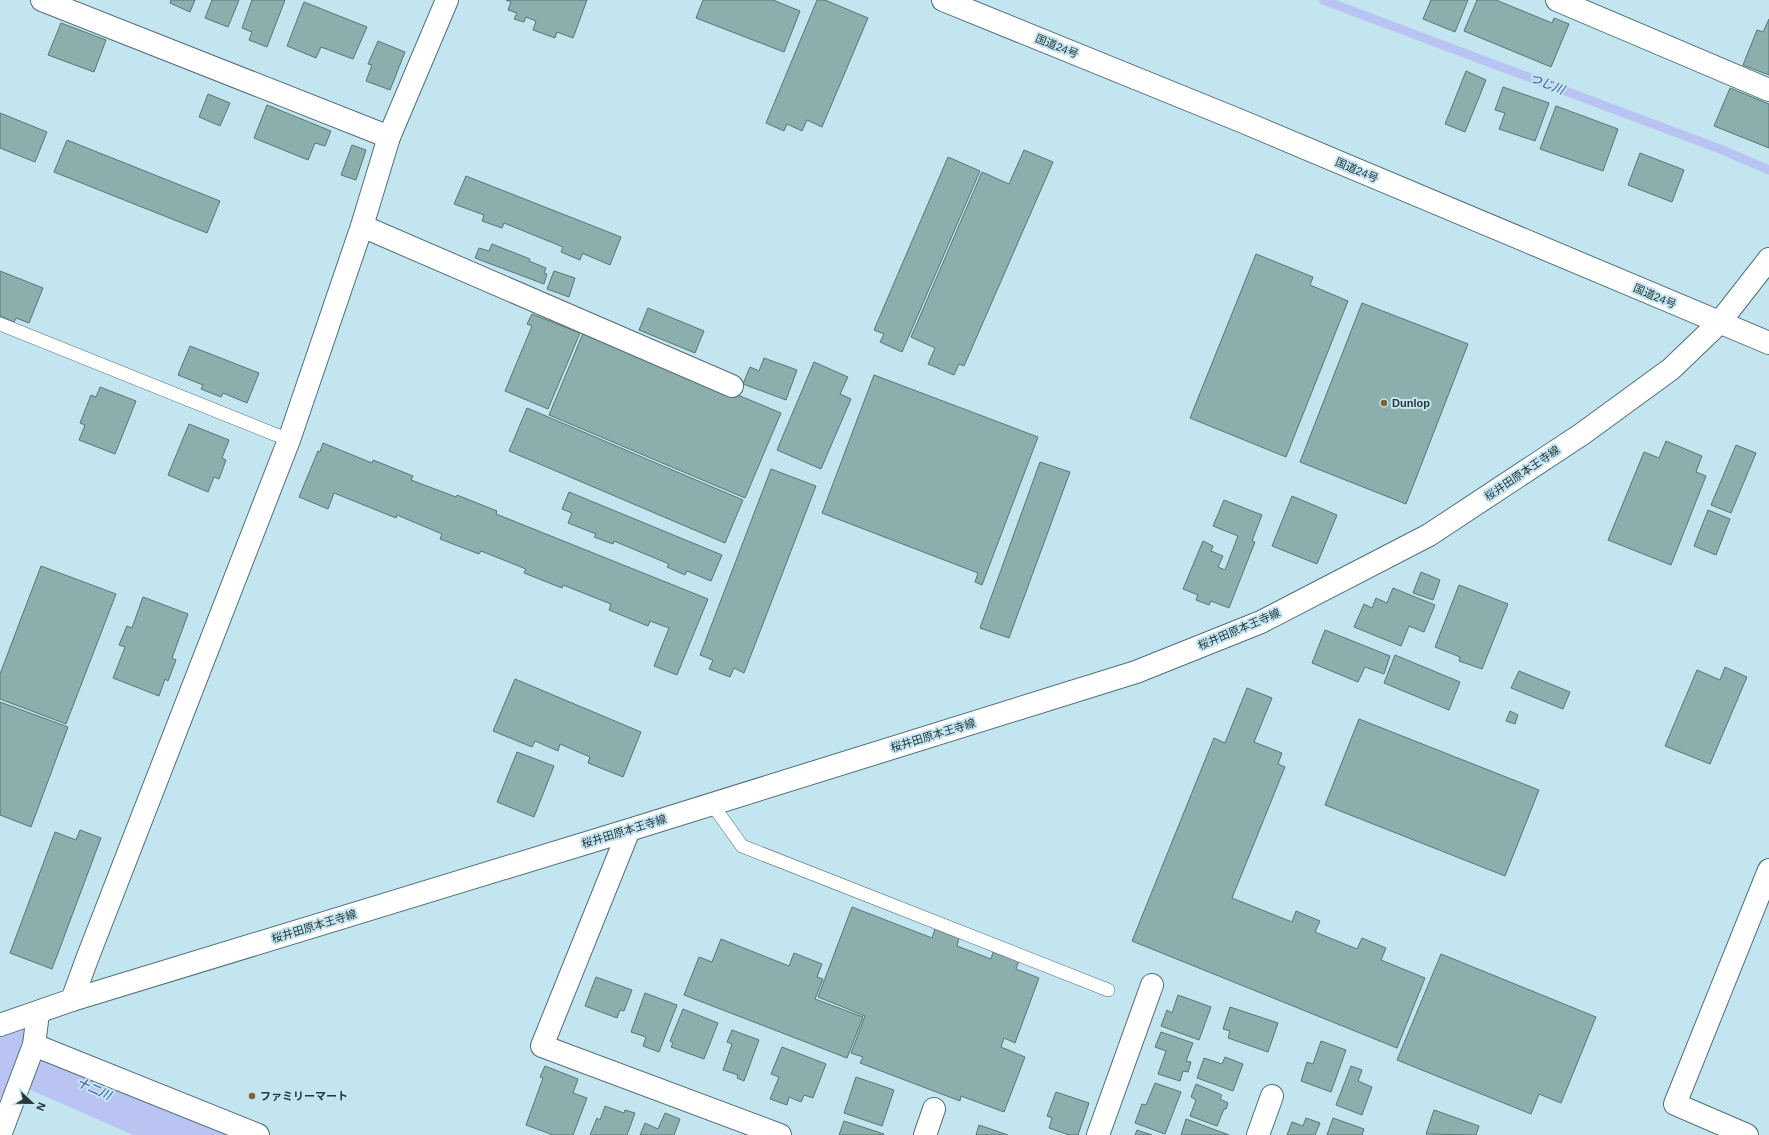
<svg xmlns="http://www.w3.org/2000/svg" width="1769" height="1135" font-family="Arial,'Noto Sans JP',sans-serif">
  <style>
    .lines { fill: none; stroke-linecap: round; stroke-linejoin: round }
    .stream { stroke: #b9c4f3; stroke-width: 9 }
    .river { stroke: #b9c4f3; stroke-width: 53 }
    .building { fill: #8cafad; stroke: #557674 }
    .service-casing { stroke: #506f78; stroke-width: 14 }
    .minor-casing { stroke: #506f78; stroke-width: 24 }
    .tertiary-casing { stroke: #506f78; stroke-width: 24 }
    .primary-casing { stroke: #506f78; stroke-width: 24 }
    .trunk-casing { stroke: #506f78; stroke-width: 24 }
    .service { stroke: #fff; stroke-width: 13 }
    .minor { stroke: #fff; stroke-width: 22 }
    .tertiary { stroke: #fff; stroke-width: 22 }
    .primary { stroke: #fff; stroke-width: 22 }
    .trunk { stroke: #fff; stroke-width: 22 }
    .poi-dot { fill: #7c6234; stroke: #c3e5f0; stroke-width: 1.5 }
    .labels { text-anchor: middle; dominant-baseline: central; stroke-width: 4; stroke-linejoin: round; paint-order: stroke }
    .street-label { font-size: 11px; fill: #29363a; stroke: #c3e5f0 }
    .poi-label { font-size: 11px; font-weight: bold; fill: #29363a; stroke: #c3e5f0; text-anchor: start }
    .water-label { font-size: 12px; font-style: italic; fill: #3f48a0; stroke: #c3e5f0 }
  </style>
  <rect width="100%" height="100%" fill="#c3e5f0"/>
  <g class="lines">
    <g class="stream">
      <path d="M1323 0 1720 149 1769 170"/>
      <path d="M0 1048 8 1051"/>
    </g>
    <path class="river" d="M0 1071 8 1051 199 1135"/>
  </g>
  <g class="building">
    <path d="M171 0H195L190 12 170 3Z"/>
    <path d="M212 0H239L228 27 205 18Z"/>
    <path d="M252 0H285L267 47 249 40 252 32 242 28Z"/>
    <path d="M506 0H587L573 38 557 32 555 38 533 30 536 21 526 17 524 22 514 19 517 13 508 10 511 2Z"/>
    <path d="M703 0H773L800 11 784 52 696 18Z"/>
    <path d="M817 0H825L868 18 822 127 807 120 802 131 787 124 784 131 766 123Z"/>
    <path d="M1431 0H1468L1455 32 1423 19Z"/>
    <path d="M1477 0H1496L1552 23 1554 18 1569 24 1551 67 1464 31Z"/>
    <path d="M304 2 367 27 353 59 321 47 316 58 287 46Z"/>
    <path d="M1769 19V75L1743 65 1757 30 1763 32Z"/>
    <path d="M61 23 106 40 94 72 48 55Z"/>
    <path d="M378 41 405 52 390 90 366 81 372 65 368 64Z"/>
    <path d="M1466 71 1486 80 1465 132 1445 124Z"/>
    <path d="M1503 87 1549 103 1535 141 1499 129 1505 113 1495 110Z"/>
    <path d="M1730 88 1769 104V148L1714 126Z"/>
    <path d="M208 94 230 103 220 126 199 117Z"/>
    <path d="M267 105 331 131 325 146 315 143 308 160 254 138Z"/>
    <path d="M1556 106 1618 129 1603 171 1540 149Z"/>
    <path d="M0 113 47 132 35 162 0 148Z"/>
    <path d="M67 140 220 201 207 233 54 172Z"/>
    <path d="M352 145 366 150 356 180 341 175Z"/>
    <path d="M1024 150 1053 162 964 366 959 364 954 375 928 364 935 348 911 337 982 172 1009 184Z"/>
    <path d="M1640 153 1684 170 1672 202 1628 185Z"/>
    <path d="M948 157 980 171 902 352 880 342 884 334 874 330Z"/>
    <path d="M466 176 621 237 610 265 584 254H582L580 260 561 252 563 247 504 223 502 228 482 221 484 215 454 204Z"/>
    <path d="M492 244 530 259 529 261 546 268 544 273 547 274 544 284 475 258 479 248 489 251Z"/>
    <path d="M1256 254 1313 277 1310 285 1348 301 1286 457 1190 418Z"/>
    <path d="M0 271 43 288 29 323 16 318 14 322 0 316Z"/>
    <path d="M554 271 575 278 569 297 547 289Z"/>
    <path d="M1362 303 1468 344 1406 504 1300 462Z"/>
    <path d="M648 308 704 331 695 353 639 330Z"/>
    <path d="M532 314 580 333 548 409 505 391 532 326 527 324Z"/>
    <path d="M584 331 781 413 745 498 549 415Z"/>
    <path d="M190 346 259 373 247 403 223 393 221 397 201 389 203 385 178 375Z"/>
    <path d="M764 358 797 370 786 400 743 384 750 367 759 371Z"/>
    <path d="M814 362 848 377 840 394 851 399 821 469 777 450Z"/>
    <path d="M874 375 1038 437 982 585 975 582 978 573 822 513Z"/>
    <path d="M100 387 136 401 115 454 79 440 85 425 80 423 91 395 96 397Z"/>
    <path d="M527 408 743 500 725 543 509 451Z"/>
    <path d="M189 424 229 440 222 458 226 460 219 479 214 477 208 492 168 475Z"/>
    <path d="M1666 441 1702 456 1696 472 1706 476 1671 565 1608 540 1644 452 1659 458Z"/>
    <path d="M323 443 372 463 373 460 413 476 411 480 456 497 457 495 497 511 496 514 708 599 677 675 654 666 669 628 650 621 648 626 609 610 611 604 563 585 562 588 524 573 526 569 481 551 479 554 440 539 442 534 397 515 396 518 334 493 328 509 299 497 318 451 320 452Z"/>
    <path d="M1736 445 1756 453 1731 513 1711 505Z"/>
    <path d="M1040 462 1070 472 1009 638 980 628Z"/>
    <path d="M771 469 816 486 744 673 734 668 730 677 709 669 713 660 700 655Z"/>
    <path d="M569 492 722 555 711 581 687 571 685 575 667 567 669 564 614 541 613 544 594 537 596 534 568 523 572 513 562 509Z"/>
    <path d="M1292 496 1337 515 1317 564 1272 546Z"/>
    <path d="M1224 500 1262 515 1252 541 1255 542 1229 608 1211 601 1209 605 1196 600 1198 595 1183 589 1203 541 1213 546 1211 551 1223 556 1218 567 1225 570 1238 536 1213 526Z"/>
    <path d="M1708 510 1730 519 1716 555 1694 546Z"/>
    <path d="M41 566 116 594 66 724 0 699V674Z"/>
    <path d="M1421 572 1440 580 1433 600 1413 593Z"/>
    <path d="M1459 585 1508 604 1482 669 1459 661 1460 657 1435 647Z"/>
    <path d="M1393 588 1435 605 1424 632 1409 626 1401 646 1354 627 1364 604 1372 608 1376 598 1387 603Z"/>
    <path d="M143 597 188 614 172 658 176 660 168 681 165 679 159 696 113 678 125 647 119 645 127 626 132 628Z"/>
    <path d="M1325 630 1390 656 1384 674 1365 667 1358 682 1312 663Z"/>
    <path d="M1395 655 1460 682 1449 710 1384 683Z"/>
    <path d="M1725 667 1747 677 1710 764 1665 746 1697 670 1720 680Z"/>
    <path d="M1519 671 1570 692 1563 709 1511 688Z"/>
    <path d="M515 679 641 732 623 777 588 763 590 757 560 744 558 751 535 741 532 747 493 731Z"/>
    <path d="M1247 688 1272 698 1254 742 1282 753 1278 764 1285 767 1232 898 1292 922 1296 911 1320 921 1315 932 1357 949 1362 938 1386 948 1381 960 1425 978 1397 1048 1132 941 1214 738 1225 743Z"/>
    <path d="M0 702 68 727 31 827 0 815Z"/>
    <path d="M1510 711 1518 715 1515 724 1506 721Z"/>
    <path d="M1359 719 1539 790 1505 876 1325 805Z"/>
    <path d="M517 752 554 766 534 817 497 802Z"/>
    <path d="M80 830 101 838 52 969 10 953 55 832 76 840Z"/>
    <path d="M852 907 932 938 935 929 959 938 957 946 991 959 993 952 1019 961 1016 969 1039 978 1015 1043 1004 1038 1001 1047 1025 1057 1004 1112 961 1096 960 1101 860 1063 863 1057 851 1053 865 1016 818 997Z"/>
    <path d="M721 939 789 966 794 953 822 964 817 977 823 979 815 999 863 1017 847 1058 684 995 699 957 712 962Z"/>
    <path d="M1441 954 1596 1017 1561 1103 1539 1094 1531 1114 1397 1060Z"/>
    <path d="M596 977 632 990 624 1011 620 1010 617 1018 585 1006Z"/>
    <path d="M645 993 677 1005 659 1052 643 1046 646 1037 631 1032Z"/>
    <path d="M1178 995 1211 1007 1199 1040 1161 1026 1167 1010 1172 1013Z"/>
    <path d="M1230 1007 1278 1023 1268 1052 1228 1038 1230 1031 1223 1029Z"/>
    <path d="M683 1009 718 1023 704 1059 671 1047 673 1043 670 1041Z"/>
    <path d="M732 1030 759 1040 744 1081 737 1078 738 1075 723 1070 732 1044 727 1042Z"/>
    <path d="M1161 1032 1193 1043 1186 1061 1191 1062 1188 1072 1183 1071 1180 1081 1158 1074 1166 1051 1155 1047Z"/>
    <path d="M1321 1041 1346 1050 1331 1092 1301 1081 1307 1062 1313 1064Z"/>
    <path d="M782 1047 826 1064 813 1098 804 1095 801 1102 789 1097 787 1105 770 1099 779 1077 771 1074Z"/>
    <path d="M1225 1057 1243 1064 1233 1091 1197 1078 1204 1058 1222 1064Z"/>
    <path d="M545 1066 578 1079 573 1093 587 1098 573 1135H553L526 1125 543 1078 540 1077Z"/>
    <path d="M1351 1066 1362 1070 1358 1081 1372 1087 1362 1115 1336 1105Z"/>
    <path d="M856 1077 894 1090 882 1126 844 1113Z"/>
    <path d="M1155 1083 1181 1092 1165 1134 1135 1123 1142 1104 1146 1105Z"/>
    <path d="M1196 1084 1222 1095 1220 1099 1228 1103 1226 1109H1224L1217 1126 1190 1116 1196 1100 1191 1097Z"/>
    <path d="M1056 1092 1089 1103 1078 1135H1069L1049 1128 1052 1118 1047 1116Z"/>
    <path d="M605 1106 624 1113 625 1110 635 1113 627 1135H590L597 1118 600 1120Z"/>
    <path d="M1434 1110 1479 1126 1476 1135 1426 1134Z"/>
    <path d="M665 1113 680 1119 674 1135H640L645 1123 658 1129Z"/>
    <path d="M1306 1118 1320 1123 1315 1135H1287L1292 1122 1303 1126Z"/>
    <path d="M1333 1118 1364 1129 1362 1135H1327Z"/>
    <path d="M1186 1119 1229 1135H1181Z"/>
    <path d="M844 1121 884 1134 883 1135H839Z"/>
    <path d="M979 1125 1008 1135H976Z"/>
    <path d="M1137 1130 1152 1135H1135Z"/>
  </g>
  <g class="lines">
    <g class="service-casing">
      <g id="service">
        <path d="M0 324 289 440"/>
        <path d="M712 804 742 846 1108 990"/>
      </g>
    </g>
    <g class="minor-casing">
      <g id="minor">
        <path d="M42 0 389 137"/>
        <path d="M1557 0 1769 90"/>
        <path d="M362 226 732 386"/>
        <path d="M629 830 542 1046 780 1135"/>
        <path d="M34 1045 258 1135"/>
        <path d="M0 1135 34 1045 38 1013"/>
        <path d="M925 1135 934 1109"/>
        <path d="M1098 1135 1152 985"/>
        <path d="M1258 1135 1272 1096"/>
        <path d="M1747 1135 1675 1104 1769 870"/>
      </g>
    </g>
    <g class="tertiary-casing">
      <path id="tertiary" d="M72 1000 87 959 289 440 362 226 389 137 447 0"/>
    </g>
    <g class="primary-casing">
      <path id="primary" d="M0 1025 72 1000 629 830 1136 672 1261 622 1429 535 1582 434 1671 369 1719 323 1769 259"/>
    </g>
    <g class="trunk-casing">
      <path id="trunk" d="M943 0 1241 121 1769 343"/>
    </g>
    <use href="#service" class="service"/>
    <use href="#minor" class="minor"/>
    <use href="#tertiary" class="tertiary"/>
    <use href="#primary" class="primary"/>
    <use href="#trunk" class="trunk"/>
  </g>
  <g class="poi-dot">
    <circle cx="1384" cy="403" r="4"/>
    <circle cx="252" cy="1096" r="4"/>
  </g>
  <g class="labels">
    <g class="street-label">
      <text transform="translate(1057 46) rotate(22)">国道24号</text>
      <text transform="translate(1357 170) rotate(23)">国道24号</text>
      <text transform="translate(1655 296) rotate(23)">国道24号</text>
      <text transform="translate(1522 473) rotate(-34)">桜井田原本王寺線</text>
      <text transform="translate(1239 629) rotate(-23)">桜井田原本王寺線</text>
      <text transform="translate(933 735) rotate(-17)">桜井田原本王寺線</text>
      <text transform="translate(624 831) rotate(-17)">桜井田原本王寺線</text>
      <text transform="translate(314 926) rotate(-17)">桜井田原本王寺線</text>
    </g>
    <g class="poi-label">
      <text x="1392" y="403">Dunlop</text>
      <text x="260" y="1096">ファミリーマート</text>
    </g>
    <g class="water-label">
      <text transform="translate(1547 84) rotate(21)">つじ川</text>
      <text transform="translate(94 1089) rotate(24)">十二川</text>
    </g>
  </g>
  <g transform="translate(32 1103) rotate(112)" stroke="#c3e5f0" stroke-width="3" paint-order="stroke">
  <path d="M0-3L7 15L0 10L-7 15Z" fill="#29363a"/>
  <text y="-6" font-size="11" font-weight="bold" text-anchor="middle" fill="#29363a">N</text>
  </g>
</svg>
